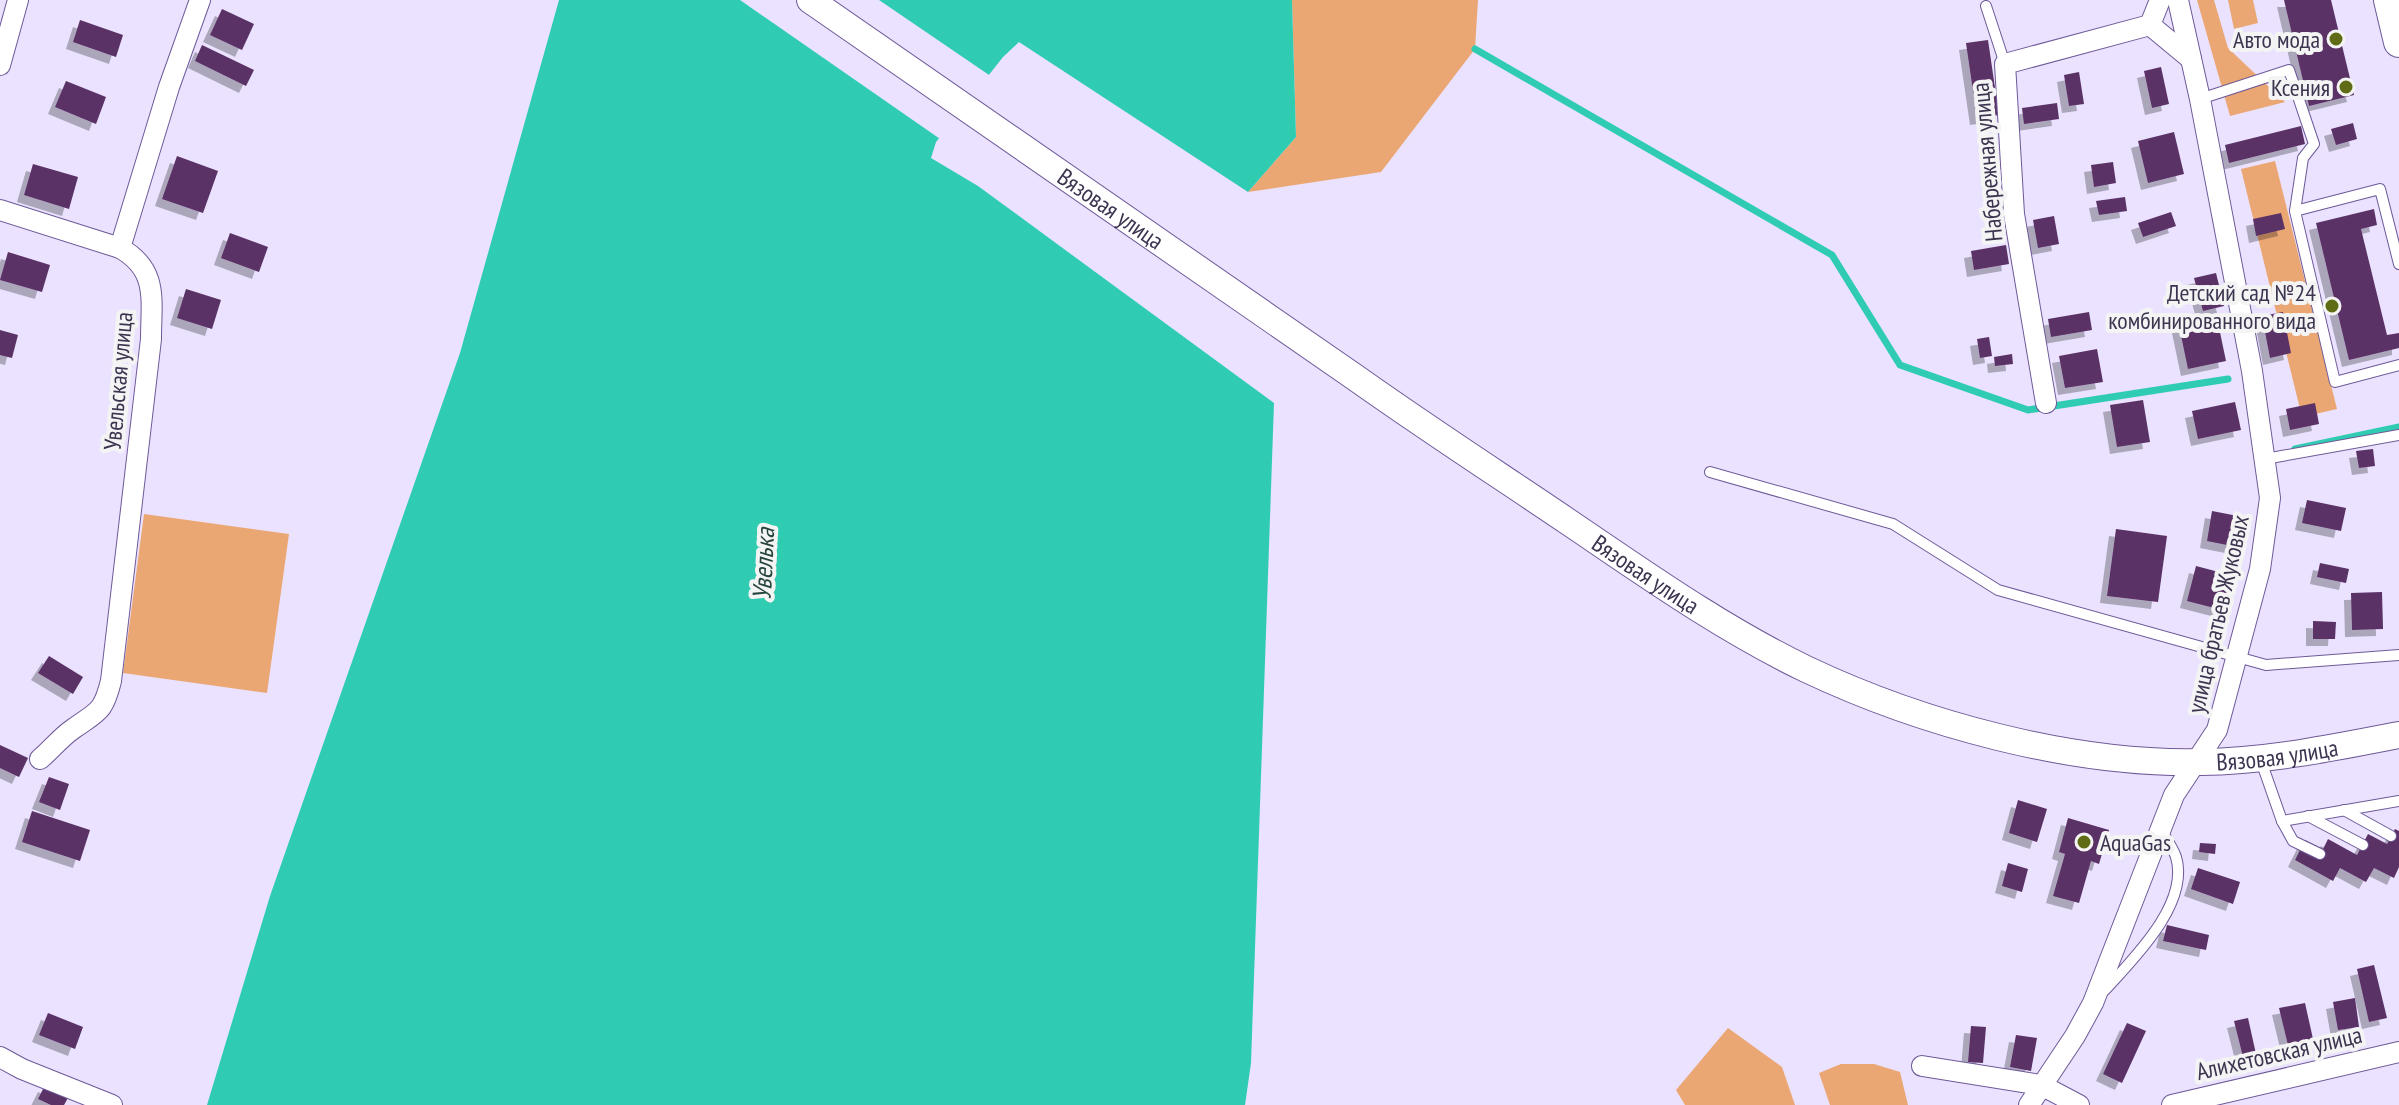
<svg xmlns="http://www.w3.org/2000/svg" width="2399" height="1105" font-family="'PT Sans Narrow',sans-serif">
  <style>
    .green { fill: #eaa773 }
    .water { fill: #30ccb2 }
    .pier { fill: #eae2ff }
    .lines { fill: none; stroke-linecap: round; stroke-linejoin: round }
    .stream { stroke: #30ccb2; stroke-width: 7 }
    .building { fill: #5a3166; filter: url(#shadow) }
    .service-casing { stroke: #6e5998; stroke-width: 12 }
    .minor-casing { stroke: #6e5998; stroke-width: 22 }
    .tertiary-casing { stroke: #6e5998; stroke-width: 28 }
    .secondary-casing { stroke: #6e5998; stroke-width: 32 }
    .service { stroke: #fff; stroke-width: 10 }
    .minor { stroke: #fff; stroke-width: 20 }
    .tertiary { stroke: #fff; stroke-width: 26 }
    .secondary { stroke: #fff; stroke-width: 30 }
    .poi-dot { fill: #5f6c15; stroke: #f4f4f4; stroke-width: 3 }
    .labels { text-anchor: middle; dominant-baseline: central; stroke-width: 8; stroke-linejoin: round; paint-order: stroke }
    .poi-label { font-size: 24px; fill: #3d3450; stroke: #f4f4f4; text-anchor: end }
    .street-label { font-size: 24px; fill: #3d3450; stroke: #f4f4f4 }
    .water-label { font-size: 26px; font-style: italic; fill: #27453e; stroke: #f4f4f4 }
  </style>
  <defs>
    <filter id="shadow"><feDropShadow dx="-7" dy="7" stdDeviation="0" flood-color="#0004"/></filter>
  </defs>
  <rect width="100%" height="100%" fill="#eae2ff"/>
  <g class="green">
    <path d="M1292 0H1478L1475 49 1381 172 1248 192 1296 137Z"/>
    <path d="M2197 0H2214L2228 48 2285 102 2230 116Z"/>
    <path d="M2228 0H2253L2258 23 2234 29Z"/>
    <path d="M2275 161 2337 409 2302 417 2241 169Z"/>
    <path d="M144 514 289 534 267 693 123 673Z"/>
    <path d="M1728 1028 1782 1067 1795 1105H1685L1676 1090Z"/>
    <path d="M1841 1064H1874L1900 1072 1908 1105H1830L1819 1073Z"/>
  </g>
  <path class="water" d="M559 0H1292L1296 137 1248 192 1019 42 1003 57 936 142 931 158 978 186 1274 403 1251 1063 1245 1105H207L270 896 460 353Z"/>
  <path class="pier" d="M740 0H879L992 77 943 141Z"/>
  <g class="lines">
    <g class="stream">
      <path d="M1475 49 1832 255 1900 365 2028 410 2228 379"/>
      <path d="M2295 449 2399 427"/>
    </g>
  </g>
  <g class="building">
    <path d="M2284 0H2331L2354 95 2309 106Z"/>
    <path d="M222 9 254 24 242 50 210 35Z"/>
    <path d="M80 20 123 35 116 57 73 42Z"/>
    <path d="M1988 40 1999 115 1977 118 1966 43Z"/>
    <path d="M202 45 254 70 246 86 195 61Z"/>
    <path d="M2161 67 2169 104 2152 108 2144 71Z"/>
    <path d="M2079 72 2084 104 2069 106 2064 75Z"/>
    <path d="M66 81 106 97 96 124 55 107Z"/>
    <path d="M2057 103 2059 119 2024 124 2022 108Z"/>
    <path d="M2353 123 2357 139 2336 145 2331 129Z"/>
    <path d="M2301 126 2305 144 2229 163 2225 145Z"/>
    <path d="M2174 132 2184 174 2148 183 2138 141Z"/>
    <path d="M177 156 218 171 203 213 162 199Z"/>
    <path d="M2113 162 2116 183 2094 187 2091 165Z"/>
    <path d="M33 164 78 177 69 209 24 195Z"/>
    <path d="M2125 197 2127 211 2099 215 2096 201Z"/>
    <path d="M2374 209 2377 225 2361 229 2387 335 2399 333V348L2349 360 2316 223Z"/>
    <path d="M2171 212 2176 226 2143 237 2138 223Z"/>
    <path d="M2281 213 2285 229 2256 236 2253 219Z"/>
    <path d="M2054 216 2059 244 2038 248 2033 220Z"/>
    <path d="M230 233 268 247 259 272 221 258Z"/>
    <path d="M2006 245 2009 264 1974 270 1971 251Z"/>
    <path d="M8 252 50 265 42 292 0 280Z"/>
    <path d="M2216 273 2224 306 2203 311 2194 278Z"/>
    <path d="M186 289 221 300 212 329 177 318Z"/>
    <path d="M2089 312 2092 330 2051 337 2048 319Z"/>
    <path d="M2283 312 2291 353 2270 358 2262 316Z"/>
    <path d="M2217 318 2226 361 2188 369 2179 326Z"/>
    <path d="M0 330 18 335 12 358 0 355Z"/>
    <path d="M1989 337 1992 356 1980 358 1977 339Z"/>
    <path d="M2097 349 2103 382 2065 388 2059 356Z"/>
    <path d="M2012 354 2013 364 1995 366 1994 357Z"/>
    <path d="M2143 400 2150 442 2117 447 2110 405Z"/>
    <path d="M2235 402 2241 430 2198 439 2192 411Z"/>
    <path d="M2315 403 2319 424 2290 430 2286 409Z"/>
    <path d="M2373 449 2375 466 2359 468 2356 451Z"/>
    <path d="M2307 500 2346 508 2341 531 2302 523Z"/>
    <path d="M2212 511 2243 517 2237 547 2207 541Z"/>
    <path d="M2116 529 2167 536 2158 602 2107 596Z"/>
    <path d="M2320 563 2349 569 2346 583 2317 577Z"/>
    <path d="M2196 566 2234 576 2226 611 2187 601Z"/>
    <path d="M2382 592 2383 629 2352 630 2351 593Z"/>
    <path d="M2313 621 2336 622 2335 639H2313Z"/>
    <path d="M49 656 83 677 73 694 38 673Z"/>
    <path d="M0 745 28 758 19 777 0 768Z"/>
    <path d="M49 777 69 784 60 810 39 802Z"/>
    <path d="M2018 800 2047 809 2037 842 2009 833Z"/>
    <path d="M32 811 90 830 80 861 22 842Z"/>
    <path d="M2068 818 2109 830 2099 864 2091 861 2079 903 2053 896 2065 854 2059 852Z"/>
    <path d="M2395 829 2399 831V867L2394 878 2374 868 2366 882 2340 868 2333 881 2295 860 2305 840 2323 849 2328 839 2357 855 2368 834 2387 844Z"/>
    <path d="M2200 843 2216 844 2215 854 2199 852Z"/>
    <path d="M2008 863 2028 869 2022 892 2002 886Z"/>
    <path d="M2198 868 2240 882 2233 904 2191 889Z"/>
    <path d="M2167 925 2209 935 2206 950 2163 941Z"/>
    <path d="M2374 965 2387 1018 2369 1022 2357 969Z"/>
    <path d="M2355 998 2359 1027 2338 1030 2333 1002Z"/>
    <path d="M2305 1003 2313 1039 2288 1045 2279 1008Z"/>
    <path d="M48 1013 83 1027 75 1049 39 1035Z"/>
    <path d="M2248 1018 2256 1054 2243 1057 2234 1021Z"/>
    <path d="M2127 1023 2146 1031 2122 1083 2103 1074Z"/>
    <path d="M1971 1026 1986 1027 1983 1063 1968 1062Z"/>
    <path d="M2016 1035 2037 1038 2031 1071 2010 1067Z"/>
    <path d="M45 1085 69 1096 64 1105H51L38 1099Z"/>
  </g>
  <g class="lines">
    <g class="service-casing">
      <g id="service">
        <path d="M1986 6 2005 64"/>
        <path d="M2200 99 2289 70 2314 144 2303 158 2295 211 2335 382 2399 365"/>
        <path d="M2295 211 2380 189 2399 264"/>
        <path d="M2265 459 2399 435"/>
        <path d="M1710 472 1893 524 1998 590 2266 665 2399 655"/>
        <path d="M2261 761 2282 821 2399 801"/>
        <path d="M2344 810 2391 836"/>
        <path d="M2308 816 2363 845"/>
        <path d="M2282 821 2293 841 2320 854"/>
        <path d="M2105 990C2133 959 2190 904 2176 857 2173 848 2166 838 2161 830"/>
      </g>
    </g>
    <g class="minor-casing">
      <g id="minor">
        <path d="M2150 25 2160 0"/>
        <path d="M0 65 18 0"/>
        <path d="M0 210 120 248"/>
        <path d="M2046 403 2014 214 2005 64 2150 25 2191 59"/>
        <path d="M40 759C51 750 61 737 73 729 98 711 103 713 111 681L151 339C151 300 159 270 120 248L169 87 200 0"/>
        <path d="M0 1057 22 1069 112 1105"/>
        <path d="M1922 1066 2041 1085 2079 1105"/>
        <path d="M2029 1105 2075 1036 2093 1003 2174 795 2217 730 2260 569 2270 498 2252 371 2200 99 2178 0"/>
        <path d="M2172 1105 2399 1052"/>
      </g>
    </g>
    <g class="tertiary-casing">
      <g id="tertiary">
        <path id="s1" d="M810 0C992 126 1174 252 1356 378 1425 427 1496 473 1567 521 1644 573 1721 628 1806 669 1922 724 2073 765 2201 762 2268 761 2333 748 2399 735"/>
      </g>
    </g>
    <g class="secondary-casing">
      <path id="secondary" d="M2389 0 2399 42"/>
    </g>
    <use href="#service" class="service"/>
    <use href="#minor" class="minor"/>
    <use href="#tertiary" class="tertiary"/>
    <use href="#secondary" class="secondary"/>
  </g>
  <g class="poi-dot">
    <circle cx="2336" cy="39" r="8"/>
    <circle cx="2346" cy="87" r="8"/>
    <circle cx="2332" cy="306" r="8"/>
    <circle cx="2084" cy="842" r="8"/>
  </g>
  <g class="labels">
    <g class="poi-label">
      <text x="2320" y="39">Авто мода</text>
      <text x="2330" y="87">Ксения</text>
      <text x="2316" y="292">Детский сад №24<tspan x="2316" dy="28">комбинированного вида</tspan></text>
      <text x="2100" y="842" text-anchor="start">AquaGas</text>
    </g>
    <g class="street-label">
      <text transform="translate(1987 162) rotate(-95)">Набережная улица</text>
      <text stroke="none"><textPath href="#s1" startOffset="366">Вязовая улица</textPath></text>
      <text transform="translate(118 381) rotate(-85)">Увельская улица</text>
      <text stroke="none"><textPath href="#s1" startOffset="1014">Вязовая улица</textPath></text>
      <text transform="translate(2218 614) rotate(-77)">улица братьев Жуковых</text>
      <text stroke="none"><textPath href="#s1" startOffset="1686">Вязовая улица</textPath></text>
      <text transform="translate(2279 1053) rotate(-13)">Алихетовская улица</text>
    </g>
    <g class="water-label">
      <text transform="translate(763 564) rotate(-87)">Увелька</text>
    </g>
  </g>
</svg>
